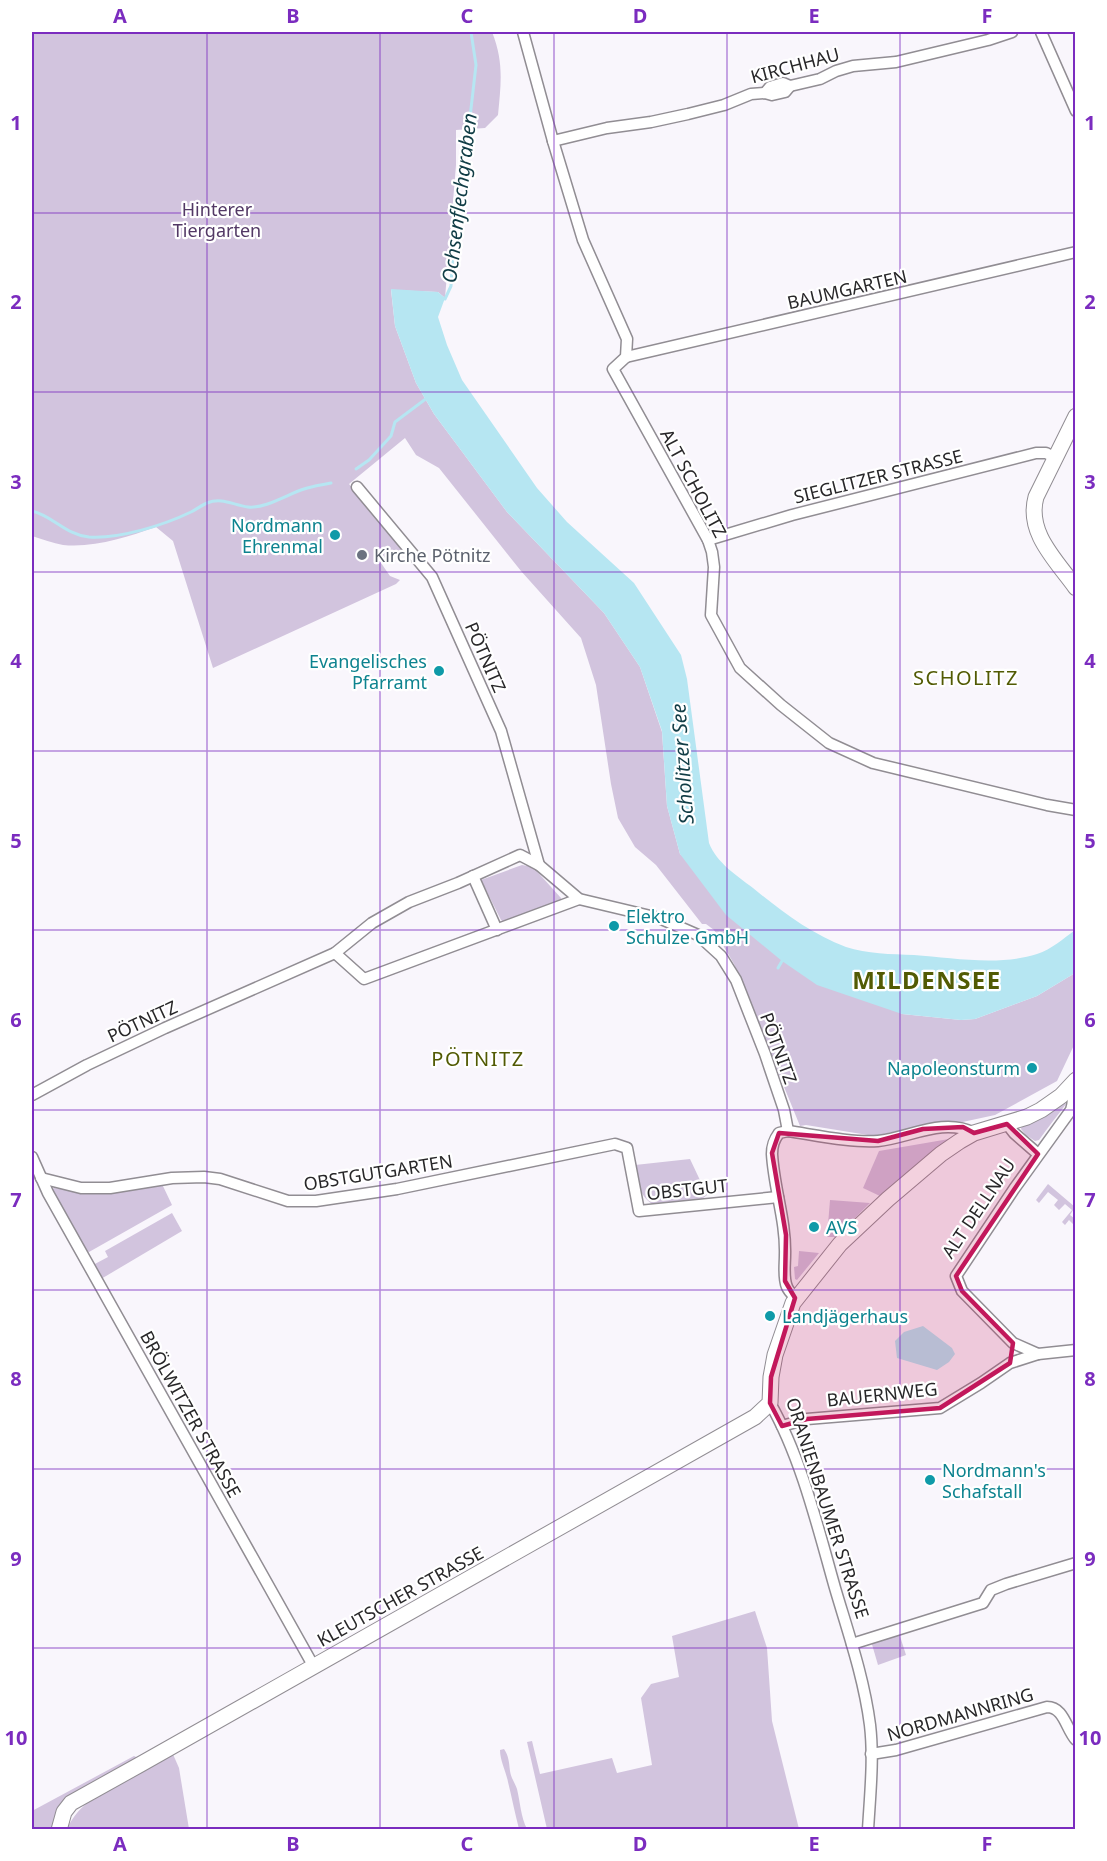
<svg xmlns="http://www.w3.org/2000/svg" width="1107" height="1861" font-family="'Noto Sans',sans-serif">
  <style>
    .green { fill: #d2c4de }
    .water { fill: #b6e6f2 }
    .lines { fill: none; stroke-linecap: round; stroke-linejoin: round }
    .stream { stroke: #b6e6f2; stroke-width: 3 }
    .street-casing { stroke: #918d93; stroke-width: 13 }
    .secondary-casing { stroke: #918d93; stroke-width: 17 }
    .street { stroke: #fff; stroke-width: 10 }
    .secondary { stroke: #fff; stroke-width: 15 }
    .marked { fill: #c2185b; fill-opacity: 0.2; stroke: #c2185b; stroke-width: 4.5; stroke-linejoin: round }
    .grid { fill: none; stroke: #7b2cbf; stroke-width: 1.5; stroke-opacity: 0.55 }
    .culture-dot { fill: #0f9aa8; stroke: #fff; stroke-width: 2 }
    .worship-dot { fill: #6b7280; stroke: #fff; stroke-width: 2 }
    .labels { text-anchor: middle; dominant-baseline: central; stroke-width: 4.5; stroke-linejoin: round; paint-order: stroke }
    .street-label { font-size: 18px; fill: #282729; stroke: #fff }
    .park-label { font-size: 18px; fill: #523865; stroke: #fff }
    .culture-label { font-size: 18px; fill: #0d838f; stroke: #fff; text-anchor: start }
    .worship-label { font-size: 18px; fill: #5b616d; stroke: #fff; text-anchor: start }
    .water-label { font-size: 20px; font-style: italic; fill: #113d46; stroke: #fff }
    .neighbourhood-label { font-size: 20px; letter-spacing: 1.5px; fill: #525b04; stroke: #fff }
    .district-label { font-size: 24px; font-weight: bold; letter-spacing: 1.5px; fill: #525b04; stroke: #fff }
    .neatline { fill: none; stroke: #7b2cbf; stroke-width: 2 }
    .grid-label { font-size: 20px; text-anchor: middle; font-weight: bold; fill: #7b2cbf }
  </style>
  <rect width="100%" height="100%" fill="#f9f6fc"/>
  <g class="green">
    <path d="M32 32H492C504 62 501 83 498 115L485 128 456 130V165L445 298 438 292 391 290 395 326 416 383 434 414 507 512 604 613 640 667 662 732 667 806 680 854 902 1014 961 1020 975 1019 1037 996 1075 973V1043L1057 1081 995 1115 958 1123 930 1124 874 1136 806 1125 800 1126 734 964 714 930 706 924H702L656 865 635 847 618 818 611 784 596 685 581 638 521 571 439 468 416 455 405 438 349 484 403 548 381 563 390 576 400 580 396 584 213 668 173 541 156 527C127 537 95 548 63 545 53 543 42 539 32 536Z"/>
    <path d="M522 865 533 867 561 898V902L504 922 501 920 481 880Z"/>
    <path d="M1064 1101 1066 1104C1058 1115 1048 1127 1039 1140L1035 1141 1026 1135 1021 1129 1022 1125Z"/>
    <path d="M949 1139 882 1197 863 1188 879 1151Z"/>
    <path d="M690 1159 707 1195 702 1199 652 1204C638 1194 637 1180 635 1165Z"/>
    <path d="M162 1184 172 1205 89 1252 82 1249 50 1191 54 1188 87 1192Z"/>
    <path d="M1048 1184 1075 1207 1070 1215 1075 1219V1226L1069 1220 1065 1225 1062 1222 1072 1210 1065 1204 1059 1210 1054 1205 1058 1200 1048 1192 1039 1203 1036 1200Z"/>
    <path d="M830 1200 870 1203 836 1237H827Z"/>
    <path d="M172 1213 182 1231 101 1279 93 1265 108 1257 105 1251Z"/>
    <path d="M799 1251 819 1253 797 1280 795 1279 794 1267 798 1266Z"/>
    <path d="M755 1611 767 1648 772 1721 799 1829H547L527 1742 532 1741 540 1774 612 1758 617 1773 652 1765 641 1698 651 1684 679 1677 672 1636Z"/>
    <path d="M899 1633 906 1655 878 1665 871 1641Z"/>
    <path d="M504 1749C509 1756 509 1763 510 1771 511 1778 515 1783 517 1789 520 1801 521 1818 527 1829H519C515 1814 512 1798 508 1782 506 1771 500 1761 500 1750Z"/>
    <path d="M172 1752 179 1768 189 1829 66 1830C72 1818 83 1803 95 1799 103 1782 134 1778 148 1769 156 1764 164 1757 172 1752Z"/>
    <path d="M134 1756 136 1757V1762L58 1813 52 1829 32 1830V1811Z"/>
  </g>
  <g class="water">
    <path d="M391 289 438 292 445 298 438 317 447 345 462 380 537 488 567 522 634 583 681 655 687 679 709 843C717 863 736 875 753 888 781 911 811 934 846 947 867 954 891 954 914 955 952 958 1000 966 1037 954 1052 949 1063 939 1075 930V973L1037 996 975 1019 961 1020 902 1014 817 985 782 961 726 915 680 854 667 806 662 731 640 667 604 613 507 512 434 414 416 383 395 326Z"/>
    <path d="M923 1326 952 1348 955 1354 949 1362 937 1370 897 1358 895 1341 904 1332Z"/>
  </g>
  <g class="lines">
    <g class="stream">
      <path d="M445 299 451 286 456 201 462 163 468 135 476 65 471 32"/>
      <path d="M356 469 369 460 391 436 395 422 427 398"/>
      <path d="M32 511C53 516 66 535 89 537 120 539 164 525 191 512 197 509 202 505 207 503 222 497 233 505 248 507 265 509 288 494 304 489 313 486 322 485 331 483"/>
      <path d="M778 968 782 961"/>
    </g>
    <g class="street-casing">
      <g id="street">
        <path d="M523 32 553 141 583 240 627 339 626 357 613 369 708 540 712 552 714 567 711 615 740 668 781 705 829 743 873 763 1047 805 1076 810"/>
        <path d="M1041 32 1076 111"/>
        <path d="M765 93 770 87 783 83 790 86 820 79 836 71 853 66 896 62 988 40 1012 32"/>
        <path d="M553 141 607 128 651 122 688 114 724 105 751 94 765 93 772 95 785 92 790 86"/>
        <path d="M626 357 1076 252"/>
        <path d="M357 487 432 577 501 731 539 865"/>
        <path d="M708 540 792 515 1036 453H1046L1056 458"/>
        <path d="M473 876 497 930"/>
        <path d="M335 953 364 979 579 899"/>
        <path d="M1068 1089C1073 1097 1074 1101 1071 1110L1014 1189 956 1276 962 1291 1013 1343 1038 1354 1076 1350"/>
        <path d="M32 1095 87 1065 165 1028 335 953 372 923 409 902 458 883 520 855 539 865 579 899 659 918 698 935 721 956 736 980 765 1054 784 1110 788 1131"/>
        <path d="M1007 1124 1014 1133 1038 1154"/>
        <path d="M32 1157 48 1193 314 1667"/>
        <path d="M41 1178 81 1188H110L172 1178 204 1177 220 1179 288 1201H316L397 1189 615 1144 627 1148 639 1211 778 1197"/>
        <path d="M796 1298C793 1295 789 1292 787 1287 783 1278 785 1265 785 1255 786 1220 774 1189 772 1154 772 1145 774 1140 779 1133L788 1131C815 1135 852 1143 878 1141 909 1138 943 1117 974 1133"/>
        <path d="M770 1403C801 1457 818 1528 835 1588 848 1632 864 1678 870 1725 874 1759 870 1795 868 1830"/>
        <path d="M782 1426 807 1419 940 1408 981 1383 1010 1363 1038 1354"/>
        <path d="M852 1644 983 1603 991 1590 1006 1584 1076 1563"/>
        <path d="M871 1754 896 1750 1047 1707C1064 1707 1066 1729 1076 1740"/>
      </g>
    </g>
    <g class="secondary-casing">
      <g id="secondary">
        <path d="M1076 416 1036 497C1026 533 1057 561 1076 588"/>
        <path d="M59 1830 64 1812 71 1803 141 1764 755 1417 770 1403 771 1377 775 1355 793 1303 840 1244 888 1199 941 1154 960 1141 974 1133 1027 1117 1041 1110 1061 1096 1076 1080"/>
      </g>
    </g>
    <use href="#street" class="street"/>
    <use href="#secondary" class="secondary"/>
  </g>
  <path class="marked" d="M1007 1124 1038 1154 956 1276 962 1291 1013 1343 1010 1363 940 1408 807 1419 782 1426 770 1403 771 1377 795 1298 785 1281 786 1235 772 1153 779 1133 878 1141 923 1129 963 1127 974 1133Z"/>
  <path class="grid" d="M207 32V1830M380 32V1830M554 32V1830M727 32V1830M900 32V1830M32 213H1076M32 392H1076M32 572H1076M32 751H1076M32 930H1076M32 1110H1076M32 1290H1076M32 1469H1076M32 1648H1076"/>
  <g class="culture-dot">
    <circle cx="335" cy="535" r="6"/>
    <circle cx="439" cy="671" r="6"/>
    <circle cx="614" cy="926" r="6"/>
    <circle cx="1032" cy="1068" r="6"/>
    <circle cx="814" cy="1227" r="6"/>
    <circle cx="770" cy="1316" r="6"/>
    <circle cx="930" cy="1480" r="6"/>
  </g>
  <circle class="worship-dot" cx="362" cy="555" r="6"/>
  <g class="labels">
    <g class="street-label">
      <text transform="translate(795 65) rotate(-15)">KIRCHHAU</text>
      <text transform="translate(847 289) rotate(-13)">BAUMGARTEN</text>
      <text transform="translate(878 476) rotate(-14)">SIEGLITZER STRASSE</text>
      <text transform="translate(694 483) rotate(62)">ALT SCHOLITZ</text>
      <text transform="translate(486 657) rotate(66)">PÖTNITZ</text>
      <text transform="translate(142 1021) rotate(-25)">PÖTNITZ</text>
      <text transform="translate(779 1048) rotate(70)">PÖTNITZ</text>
      <text transform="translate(378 1172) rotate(-9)">OBSTGUTGARTEN</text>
      <text transform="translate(687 1189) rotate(-6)">OBSTGUT</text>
      <text transform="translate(978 1208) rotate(-56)">ALT DELLNAU</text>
      <text transform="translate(882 1394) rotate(-6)">BAUERNWEG</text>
      <text transform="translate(191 1414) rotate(61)">BRÖLWITZER STRASSE</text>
      <text transform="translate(828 1508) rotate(72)">ORANIENBAUMER STRASSE</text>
      <text transform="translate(400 1596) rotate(-29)">KLEUTSCHER STRASSE</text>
      <text transform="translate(960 1714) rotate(-16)">NORDMANNRING</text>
    </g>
    <g class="park-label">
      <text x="217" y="209">Hinterer<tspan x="217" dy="21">Tiergarten</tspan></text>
    </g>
    <g class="culture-label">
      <text x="323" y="525" text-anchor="end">Nordmann<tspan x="323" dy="21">Ehrenmal</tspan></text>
      <text x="427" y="661" text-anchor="end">Evangelisches<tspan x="427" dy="21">Pfarramt</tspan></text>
      <text x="626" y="916">Elektro<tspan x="626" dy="21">Schulze GmbH</tspan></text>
      <text x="1020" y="1068" text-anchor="end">Napoleonsturm</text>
      <text x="826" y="1227">AVS</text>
      <text x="782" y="1316">Landjägerhaus</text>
      <text x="942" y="1470">Nordmann's<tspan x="942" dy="21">Schafstall</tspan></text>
    </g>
    <g class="worship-label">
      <text x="374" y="555">Kirche Pötnitz</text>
    </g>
    <g class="water-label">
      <text transform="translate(459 198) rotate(-83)">Ochsenflechgraben</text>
      <text transform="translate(682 764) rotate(-94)">Scholitzer See</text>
    </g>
    <g class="neighbourhood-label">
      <text x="966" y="677">SCHOLITZ</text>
      <text x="478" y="1058">PÖTNITZ</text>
    </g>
    <g class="district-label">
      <text x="927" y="979">MILDENSEE</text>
    </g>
  </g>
  <rect width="1107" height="1861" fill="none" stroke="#ffffff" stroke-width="66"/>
  <rect x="33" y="33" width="1041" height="1795" class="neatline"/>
  <g class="grid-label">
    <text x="120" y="23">A</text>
    <text x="293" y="23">B</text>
    <text x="467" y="23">C</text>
    <text x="640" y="23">D</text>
    <text x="814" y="23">E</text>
    <text x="987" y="23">F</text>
    <text x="16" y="130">1</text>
    <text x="1090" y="130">1</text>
    <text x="16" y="309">2</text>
    <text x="1090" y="309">2</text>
    <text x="16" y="489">3</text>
    <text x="1090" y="489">3</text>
    <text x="16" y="668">4</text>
    <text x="1090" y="668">4</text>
    <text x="16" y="848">5</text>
    <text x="1090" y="848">5</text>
    <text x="16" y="1027">6</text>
    <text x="1090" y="1027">6</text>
    <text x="16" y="1207">7</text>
    <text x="1090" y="1207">7</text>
    <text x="16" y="1386">8</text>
    <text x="1090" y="1386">8</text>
    <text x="16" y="1566">9</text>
    <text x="1090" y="1566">9</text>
    <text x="16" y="1745">10</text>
    <text x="1090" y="1745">10</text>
    <text x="120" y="1851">A</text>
    <text x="293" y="1851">B</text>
    <text x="467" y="1851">C</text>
    <text x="640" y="1851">D</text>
    <text x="814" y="1851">E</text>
    <text x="987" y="1851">F</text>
  </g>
</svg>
